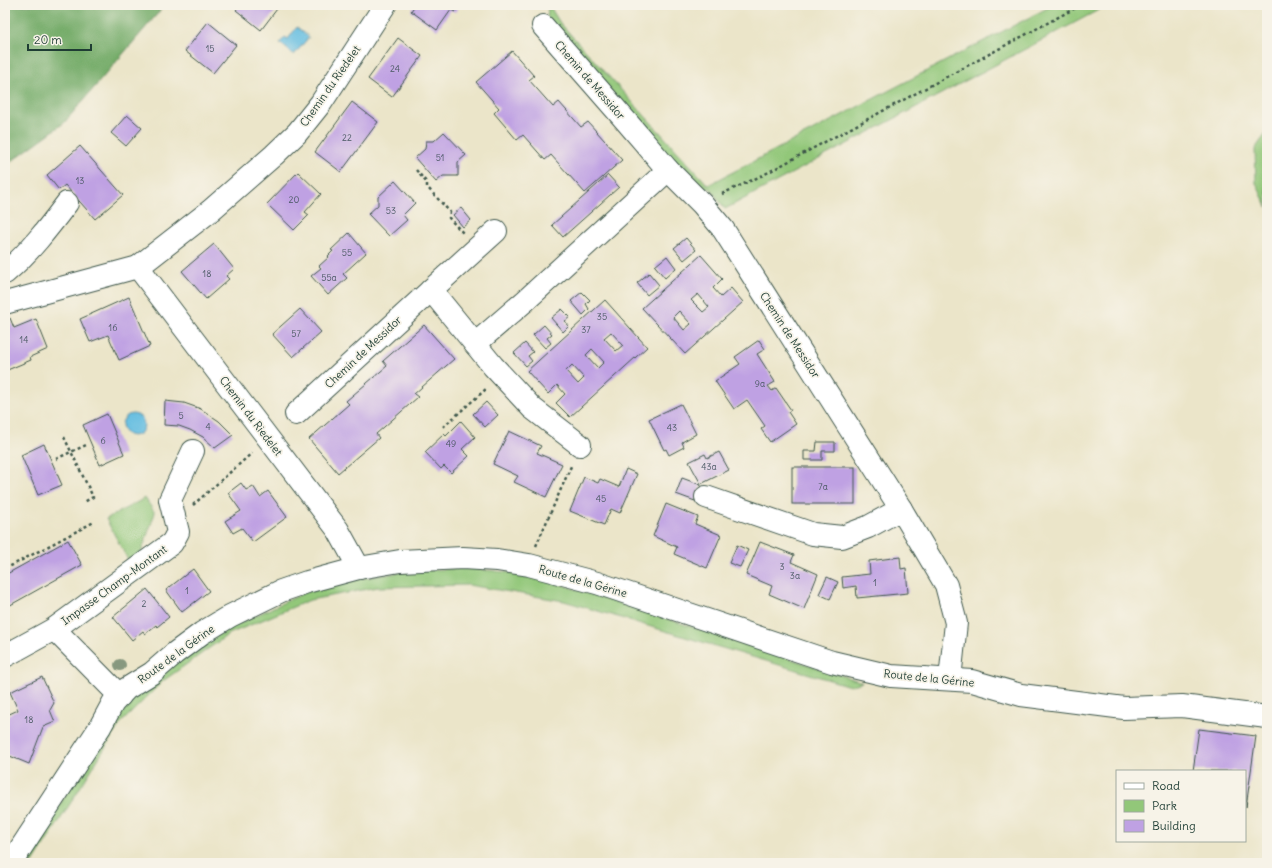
<svg xmlns="http://www.w3.org/2000/svg" width="1272" height="868" font-family="Delius,sans-serif">
  <style>
    .green { fill: #92c779; stroke: #588256 }
    .forest { fill: #75ac69; stroke: #4a744e }
    .water { fill: #63bde1; stroke: #417d8a }
    .building { fill: #bfa1e3; fill-rule: evenodd }
    .lines { fill: none; stroke-linecap: round; stroke-linejoin: round }
    .minor-casing { stroke: #3e564a; stroke-width: 24 }
    .path { stroke: #3e564a; stroke-width: 2.5; stroke-dasharray: 3 3; stroke-linecap: butt }
    .minor { stroke: #fff; stroke-width: 22 }
    .tree { fill: #87987f }
    .labels { text-anchor: middle; dominant-baseline: central; stroke-width: 3.5; stroke-linejoin: round; paint-order: stroke }
    .number-label { font-size: 9px; fill: #475660 }
    .street-label { font-size: 11px; fill: #1f3d34; stroke: #f7f3e8 }
  </style>
  <rect width="100%" height="100%" fill="#f7f3e8"/>
  <filter id="ink" filterUnits="userSpaceOnUse"><feTurbulence type="fractalNoise" baseFrequency=".025" numOctaves="2"/><feDisplacementMap in="SourceGraphic" scale="8" xChannelSelector="R" yChannelSelector="G"/><feConvolveMatrix kernelMatrix="1 2 1 2 8 2 1 2 1" color-interpolation-filters="sRGB"/></filter>
  <filter id="wash" filterUnits="userSpaceOnUse"><feTurbulence type="fractalNoise" baseFrequency=".012" numOctaves="4" result="noise"/><feDisplacementMap in="SourceGraphic" scale="16" xChannelSelector="R" yChannelSelector="G"/><feGaussianBlur stdDeviation="0.9" result="paint"/><feColorMatrix in="noise" values="0 0 0 0 0 0 0 0 0 0 0 0 0 0 0 0 0 1.4 0 .05"/><feComposite in="paint" operator="in"/></filter>
  <g filter="url(#wash)">
    <rect width="100%" height="100%" fill="#ebe5c9"/>
    <g class="green">
      <path d="M547 5H549L560 23 708 185 1053 5H1108L725 209 710 188 702 190 697 189 547 19 548 7Z"/>
      <path d="M1267 132V207L1256 183 1255 149Z"/>
      <path d="M145 498 155 513 141 553 128 560 106 519Z"/>
      <path d="M467 568 523 574 566 586 862 682 850 686 564 601 468 585 378 587 310 600 229 634 163 681 120 724 33 863H23L122 705 181 659 227 629 306 592 358 579 409 571Z"/>
    </g>
    <path class="forest" d="M5 5H165L64 123 5 166Z"/>
    <g class="water">
      <path d="M297 27 309 37 294 55 280 43 285 37 288 39Z"/>
      <circle cx="133" cy="425" r="11"/>
    </g>
    <g id="blocks">
      <g class="building">
        <path d="M240 5H280L261 30 236 10Z"/>
        <path d="M415 5H460L455 12 451 10 437 30 411 11Z"/>
        <path d="M208 22 236 45 213 73 185 51Z"/>
        <path d="M398 38 422 56 392 97 368 79Z"/>
        <path d="M512 51 534 76 529 80 553 107 559 102 581 127 588 122 622 160 585 193 551 155 545 160 523 135 517 140 494 113 499 108 476 82Z"/>
        <path d="M352 102 378 122 341 172 315 152Z"/>
        <path d="M127 115 142 128 126 146 111 133Z"/>
        <path d="M444 132 466 155 458 162V176H443L436 182 415 158 425 149 426 141H434Z"/>
        <path d="M80 146 123 195 95 219 65 185 59 190 47 175Z"/>
        <path d="M298 172 321 194 305 212 309 215 294 230 267 204Z"/>
        <path d="M608 175 619 187 563 237 552 225Z"/>
        <path d="M395 181 415 203 403 215 407 220 389 236 368 214 378 205V197Z"/>
        <path d="M461 208 471 220 463 227 453 215Z"/>
        <path d="M349 233 366 253 343 274 347 278 328 295 311 276 321 268 319 266 329 257 328 256 333 251 331 250Z"/>
        <path d="M686 238 696 250 684 260 674 248Z"/>
        <path d="M214 244 234 269 226 276 229 279 206 299 182 271Z"/>
        <path d="M701 255 722 279 713 288 721 297 731 288 743 302 685 354 642 308ZM698 294 709 307 703 312 691 300ZM679 311 691 324 684 330 673 317Z"/>
        <path d="M667 256 676 268 665 278 655 266Z"/>
        <path d="M649 273 659 285 647 295 637 283Z"/>
        <path d="M582 292 590 300 586 304 589 309 583 315 571 301Z"/>
        <path d="M129 297 150 346 119 360 108 335 90 342 80 319Z"/>
        <path d="M605 300 647 347 570 417 556 403 565 394 557 385 548 394 527 371ZM611 332 623 345 616 351 604 338ZM592 349 604 362 598 368 586 355ZM572 365 584 378 578 384 566 371Z"/>
        <path d="M300 309 321 332 293 357 272 334Z"/>
        <path d="M562 309 570 317 565 321 569 326 563 332 551 318Z"/>
        <path d="M10 318 14 328 36 319 48 349 30 357 31 360 5 371V320Z"/>
        <path d="M424 325 454 359 414 394 418 397 376 434 379 438 338 473 309 439 349 404 346 401 387 366 383 361Z"/>
        <path d="M544 325 552 334 547 338 551 343 545 348 533 335Z"/>
        <path d="M759 340 765 349 757 354 775 382 768 386 772 391 776 388 791 410 788 412 796 424 770 442 761 429 765 426 747 400 734 409 715 381 740 364 735 357Z"/>
        <path d="M525 343 533 352 528 356 532 361 526 366 514 353Z"/>
        <path d="M165 401 184 403 201 409 219 421 233 435 215 448 203 437 190 430 179 426 164 425Z"/>
        <path d="M486 402 498 415 485 427 473 414Z"/>
        <path d="M681 404 696 434 682 442 684 447 669 455 666 449 664 450 649 419Z"/>
        <path d="M107 414 124 454 100 465 83 425Z"/>
        <path d="M461 421 475 437 462 449 469 456 451 473 444 466 441 469 425 452 444 434 446 436Z"/>
        <path d="M509 431 541 446 537 453 562 464 546 497 514 482 518 476 493 464Z"/>
        <path d="M817 442H835V451H822V460H804V451H816Z"/>
        <path d="M44 444 62 485 38 495 21 455Z"/>
        <path d="M719 452 729 470 701 484 689 462 705 454 707 458Z"/>
        <rect x="792" y="467" width="63" height="37"/>
        <path d="M626 469 637 474 620 513 611 509 604 525 570 511 584 477 598 483 600 479 619 487Z"/>
        <path d="M682 478 701 485 695 501 676 494Z"/>
        <path d="M241 483 246 490 253 486 260 497 268 491 287 517 253 542 242 528 233 533 225 521 241 511 228 493Z"/>
        <path d="M666 504 698 517 695 524 721 535 707 568 674 554 677 547 653 536Z"/>
        <path d="M68 540 82 565 5 608V575Z"/>
        <path d="M760 542 794 555 791 562 818 574 804 609 769 594 772 586 746 575Z"/>
        <path d="M737 545 748 550 740 567 729 563Z"/>
        <path d="M900 557 901 569 906 568 908 593 857 598 856 586 843 588 842 577 870 574 869 561Z"/>
        <path d="M193 569 209 591 182 612 166 590Z"/>
        <path d="M827 577 838 582 830 599 819 594Z"/>
        <path d="M147 589 169 617 157 627 156 625 145 634 143 631 132 640 113 617Z"/>
        <path d="M42 677 54 703 50 710 55 722 43 727 29 764 5 754V716L18 710 10 692Z"/>
        <path d="M1199 729 1256 736 1246 807 1245 771H1193Z"/>
      </g>
    </g>
  </g>
  <g filter="url(#ink)">
    <use href="#blocks" fill-opacity="0" stroke="#3e564a" stroke-width="1"/>
    <g class="lines">
      <g class="minor-casing">
        <g id="minor">
          <path d="M543 26 626 121 668 170 702 204 723 229 901 509 946 585 956 623 950 679"/>
          <path d="M138 267 338 530 359 568"/>
          <path d="M5 273C29 253 49 227 67 203"/>
          <path d="M431 290 496 231"/>
          <path d="M5 303 138 267 210 211 274 155 297 133 321 103 385 5"/>
          <path d="M475 344 525 301 668 170"/>
          <path d="M296 414 431 290 493 366 532 408 580 445"/>
          <path d="M706 497 813 534 842 537 868 527 901 509"/>
          <path d="M54 629 120 696"/>
          <path d="M5 656 54 629 172 543 178 532 170 500 193 451"/>
          <path d="M11 863 100 727 113 703 126 689 152 673 175 653 202 633 230 616 281 591 307 582 359 568 400 561 463 558 497 560 529 565 597 583 832 662 891 676 972 681 1021 695 1124 708 1182 706 1267 717"/>
        </g>
      </g>
      <g class="path">
        <path d="M1267 155 1265 171 1267 177"/>
        <path d="M416 170 427 183V187L450 212 449 218 463 233"/>
        <path d="M722 194 765 174 1081 5"/>
        <path d="M443 427 486 389"/>
        <path d="M64 437 93 497 84 502"/>
        <path d="M56 459 86 445"/>
        <path d="M193 505 252 453"/>
        <path d="M536 546 572 464"/>
        <path d="M5 569 94 522"/>
      </g>
      <use href="#minor" class="minor"/>
    </g>
    <circle class="tree" cx="120" cy="665" r="6"/>
  </g>
  <g class="labels">
    <g class="number-label">
      <text x="210" y="48">15</text>
      <text x="395" y="68">24</text>
      <text x="347" y="137">22</text>
      <text x="440" y="157">51</text>
      <text x="80" y="180">13</text>
      <text x="294" y="199">20</text>
      <text x="391" y="210">53</text>
      <text x="347" y="252">55</text>
      <text x="207" y="273">18</text>
      <text x="329" y="277">55a</text>
      <text x="602" y="316">35</text>
      <text x="113" y="327">16</text>
      <text x="586" y="329">37</text>
      <text x="296" y="333">57</text>
      <text x="24" y="339">14</text>
      <text x="760" y="383">9a</text>
      <text x="181" y="415">5</text>
      <text x="208" y="426">4</text>
      <text x="672" y="427">43</text>
      <text x="103" y="440">6</text>
      <text x="451" y="443">49</text>
      <text x="709" y="466">43a</text>
      <text x="823" y="486">7a</text>
      <text x="601" y="498">45</text>
      <text x="782" y="566">3</text>
      <text x="795" y="575">3a</text>
      <text x="875" y="582">1</text>
      <text x="187" y="590">1</text>
      <text x="144" y="603">2</text>
      <text x="29" y="719">18</text>
    </g>
    <g class="street-label">
      <text transform="translate(590 80) rotate(49)">Chemin de Messidor</text>
      <text transform="translate(330 86) rotate(-55)">Chemin du Riedelet</text>
      <text transform="translate(790 335) rotate(57)">Chemin de Messidor</text>
      <text transform="translate(363 352) rotate(-43)">Chemin de Messidor</text>
      <text transform="translate(251 416) rotate(53)">Chemin du Riedelet</text>
      <text transform="translate(583 581) rotate(16)">Route de la Gérine</text>
      <text transform="translate(114 585) rotate(-36)">Impasse Champ-Montant</text>
      <text transform="translate(176 654) rotate(-36)">Route de la Gérine</text>
      <text transform="translate(929 678) rotate(6)">Route de la Gérine</text>
    </g>
  </g>
  <rect width="1272" height="868" fill="none" stroke="#f7f3e8" stroke-width="20"/>
  <rect x="1116" y="770" width="130" height="72" fill="#f7f3e8" stroke="#a1aaa0"/>
  <rect x="1124" y="783" width="20" height="6" fill="#ffffff" stroke="#a1aaa0"/>
  <text x="1152" y="790" font-size="12" fill="#1f3d34">Road</text>
  <rect x="1124" y="800" width="20" height="12" fill="#92c779" stroke="#a1aaa0"/>
  <text x="1152" y="810" font-size="12" fill="#1f3d34">Park</text>
  <rect x="1124" y="820" width="20" height="12" fill="#bfa1e3" stroke="#a1aaa0"/>
  <text x="1152" y="830" font-size="12" fill="#1f3d34">Building</text>
  <path d="M28 44v6h63v-6" fill="none" stroke="#1f3d34" stroke-width="2"/>
  <text x="34" y="44" font-size="12" fill="#1f3d34" stroke="#f7f3e8" stroke-width="3" paint-order="stroke">20 m</text>
</svg>
